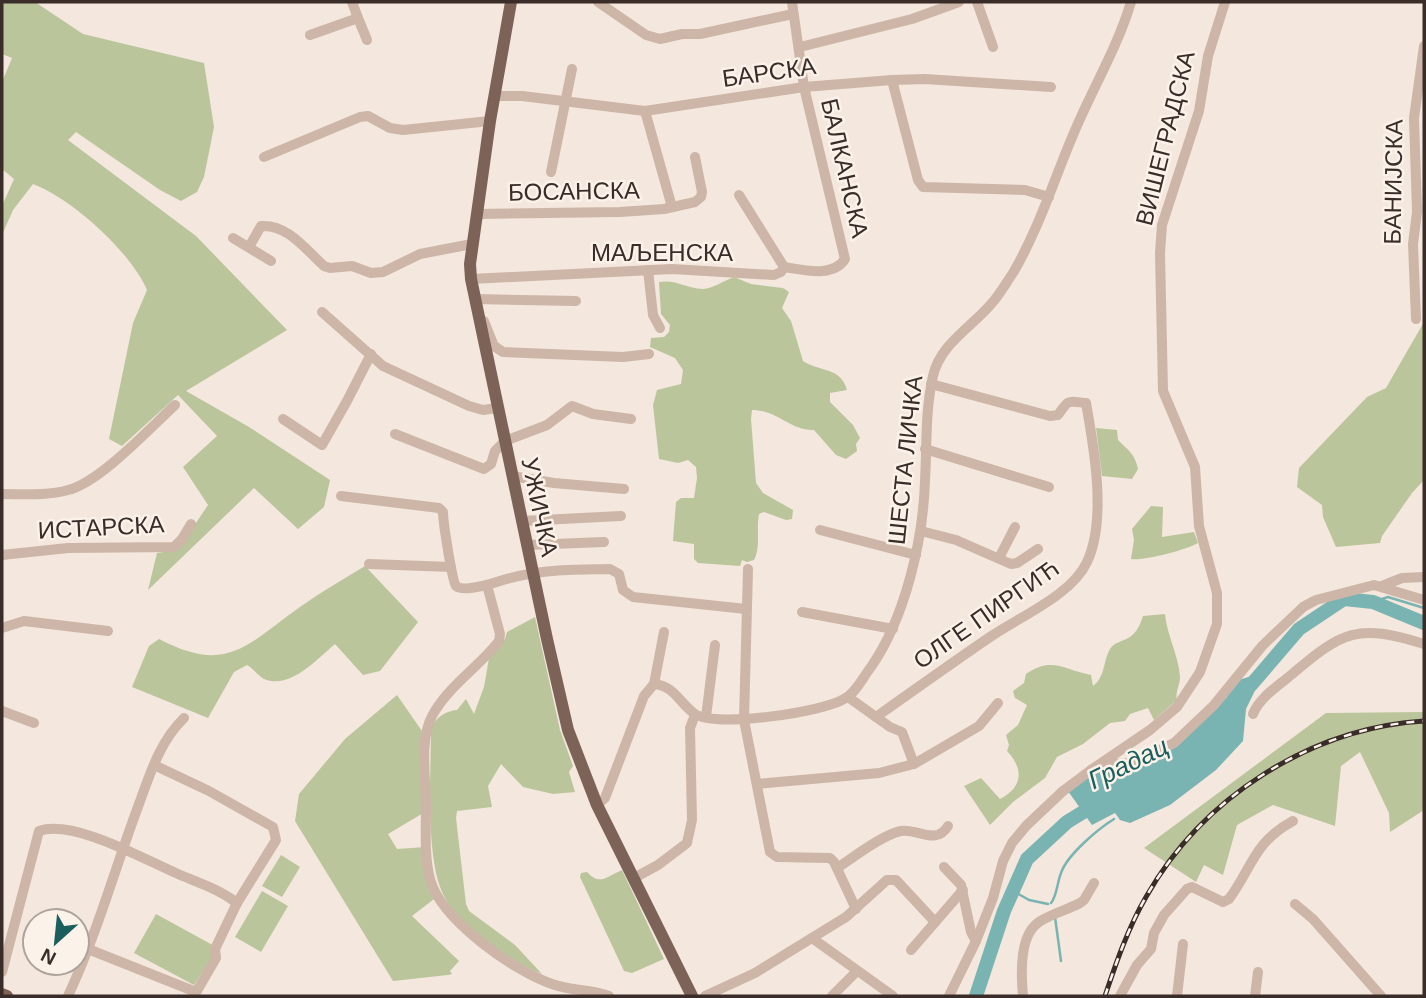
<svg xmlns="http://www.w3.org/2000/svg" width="1426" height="998" font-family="Arial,sans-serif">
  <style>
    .green { fill: #bac59b }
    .water { fill: #79b4b2 }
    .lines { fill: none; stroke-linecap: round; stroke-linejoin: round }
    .stream { stroke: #79b4b2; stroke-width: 2.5 }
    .river { stroke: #79b4b2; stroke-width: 14 }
    .minor { stroke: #cdb6a7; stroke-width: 10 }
    .major { stroke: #7d6258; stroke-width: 12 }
    .rail-casing { stroke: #3a2c28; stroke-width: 5 }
    .rail { stroke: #fbf2ea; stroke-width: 2.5; stroke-dasharray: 8; stroke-linecap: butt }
    .labels { text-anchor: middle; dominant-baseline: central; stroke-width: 5; stroke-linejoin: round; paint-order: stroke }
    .street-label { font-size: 24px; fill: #3a2c28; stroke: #fbf2ea }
    .water-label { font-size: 26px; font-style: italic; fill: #1a5f5e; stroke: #fbf2ea }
  </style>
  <rect width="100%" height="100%" fill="#f4e7dd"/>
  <g class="green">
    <path d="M2 2H35L83 34 204 63 214 127 204 177 197 192 181 201 160 190 76 132 68 140 196 236 287 330 186 391 249 427 330 480 324 507 298 529 254 488 148 590 157 553 178 550 208 505 183 467 217 436 178 395 122 446 109 439 133 323 147 290C131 252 71 198 33 184L13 210 2 235V206L14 179 2 169V82L12 58 2 54Z"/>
    <path d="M734 277 751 284 783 288 789 292 782 308 791 321 803 361C820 372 841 367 847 390L830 393V402L853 425 860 438 856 444 857 451 846 459 836 455 814 430C790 431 778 410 752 410L751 419 756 483 763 493 793 510 792 519 786 520 764 512 759 514C756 529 761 546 754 560L747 562 742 560 740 566 698 563 694 559V544L673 541 676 502 681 498H694L697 478 696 467 688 460 678 463 659 459 653 405 657 390 681 384 683 370 675 358 650 347 651 338 664 337 669 332 670 325 661 314 659 282C676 279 685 288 703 289 712 289 725 280 734 277Z"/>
    <path d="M1424 322V480L1412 493 1382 536 1380 543 1336 547 1323 517 1322 505 1297 487 1299 468 1367 397 1386 388Z"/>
    <path d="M1096 428 1117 430 1118 440C1128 450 1135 454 1138 469L1132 479 1102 476Z"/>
    <path d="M1151 506 1163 507 1162 537 1194 532 1198 543C1186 550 1144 561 1131 559L1134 540 1132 529Z"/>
    <path d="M365 566 418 622 380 671 363 675 335 644C317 659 290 690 264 679 258 676 253 668 247 665L234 672 208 718 132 687 149 646 159 639C228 675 246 645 300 607 321 592 344 579 365 566Z"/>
    <path d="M1165 614C1167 636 1179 656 1180 677 1180 686 1175 691 1177 700L1154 720 1148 708 1130 714 1125 721 1110 723 1083 744 1057 757 1045 778 1013 802 990 825 964 786 981 778 1000 799C1023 787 1024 769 1007 751L1009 745 1006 735 1018 725 1027 705 1015 698 1013 691 1024 683 1026 674C1052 656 1064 670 1091 675L1093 686C1105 677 1103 663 1109 651 1116 636 1134 647 1143 616Z"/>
    <path d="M535 617 560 730 573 766 569 772 575 792 553 794 523 787 501 764 488 786 492 807 457 811 456 818 466 904 469 911 515 945 542 974C509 961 458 926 443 894 425 857 431 771 431 728 436 717 446 711 457 710L466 699 474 714 484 687 489 658 505 639 507 632Z"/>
    <path d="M397 695 424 734 425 812 388 834 397 849 425 847 434 899 412 916 459 961 450 971 452 974 448 975 393 981 295 821 299 794 345 739Z"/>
    <path d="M1424 712V810L1390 832 1389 813 1360 752 1341 766 1335 826 1273 805 1237 825 1223 875 1204 865 1196 882 1144 848 1326 713Z"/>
    <path d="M281 855 300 867 282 897 262 886Z"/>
    <path d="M622 870 664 959 632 973 624 971 580 877 581 873 587 872C600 886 606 877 622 870Z"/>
    <path d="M262 891 288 906 261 952 235 937Z"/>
    <path d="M156 914 218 948 194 985 134 953Z"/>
  </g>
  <path class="water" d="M1264 672 1246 709 1243 741 1216 770 1170 805 1130 823 1120 820 1115 813 1092 825 1068 791 1098 771 1144 762 1174 748 1226 698 1239 680Z"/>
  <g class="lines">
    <g class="stream">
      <path d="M1373 602 1388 597 1424 608"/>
      <path d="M1013 891 1029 900 1048 904"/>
      <path d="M1051 903C1057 896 1057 883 1061 873 1067 855 1098 829 1114 819"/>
      <path d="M1055 917 1061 961"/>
    </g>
    <g class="river">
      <path d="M1251 685 1299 629 1344 599 1373 602 1424 623"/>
      <path d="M976 996 1004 911 1027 859 1067 822 1098 803"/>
    </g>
    <g class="minor">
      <path d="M598 2 646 35 660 39 682 34H700L793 14"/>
      <path d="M977 2 993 47"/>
      <path d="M358 18 367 40"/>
      <path d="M310 35 358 18 352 2"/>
      <path d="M800 47 912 19 959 2"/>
      <path d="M892 80 918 180 923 187 1025 190 1049 197"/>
      <path d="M494 96H522L645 111 804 87 892 80 925 79 1051 87"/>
      <path d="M645 111 672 207"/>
      <path d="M264 157 360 117 368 116 390 128 403 130 490 121"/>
      <path d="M551 172 572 69"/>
      <path d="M739 195 784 267"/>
      <path d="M477 214 620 212 664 209 695 202 701 197 702 192 695 157"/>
      <path d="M233 238 271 261"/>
      <path d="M249 247 261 226C288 224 306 250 324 266L330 268 352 266 371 273 383 272 420 254 472 244"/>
      <path d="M648 270 653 315 660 328"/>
      <path d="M471 279 672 269 774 275 781 272 784 267C803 270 833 278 845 259L804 87 792 2"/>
      <path d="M475 299 576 301"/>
      <path d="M322 312 383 366 469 406 483 410 497 408"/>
      <path d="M1416 319 1413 244 1417 212 1414 118 1424 46"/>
      <path d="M484 321 494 346 503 352 623 357 649 354"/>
      <path d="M283 419 322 445 347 401 371 354"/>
      <path d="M395 434 484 469 491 464 495 451 505 441 547 425 572 406 593 414 631 419"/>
      <path d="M925 449 1049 487"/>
      <path d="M512 476 554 483 624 489"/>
      <path d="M2 494C24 494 47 496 68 490 100 482 149 429 175 405"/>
      <path d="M341 496 439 508 443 512C443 521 452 581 456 586 463 593 494 583 503 580 541 569 572 570 610 569L619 574 623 590 633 597 746 609"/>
      <path d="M522 521 621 516"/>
      <path d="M820 530 916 555"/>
      <path d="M921 531 956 540 1011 564 1017 563 1038 549"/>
      <path d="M527 545 604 542"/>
      <path d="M2 555 68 548 174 547 182 539 191 524"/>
      <path d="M999 558 1015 527"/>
      <path d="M369 564 451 567"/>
      <path d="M748 569 744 720 770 852 777 857 830 858 834 862 856 909"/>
      <path d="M487 585 500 634 499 641C479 667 448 686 432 716 419 741 426 778 426 805 426 830 424 856 430 879 441 920 514 971 552 984 571 991 590 989 609 996"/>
      <path d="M1382 586 1402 578 1424 577"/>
      <path d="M802 612 893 629"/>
      <path d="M2 628 24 621 108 631"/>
      <path d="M654 684 664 632"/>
      <path d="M848 697 890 727 902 732 914 764"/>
      <path d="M2 711 34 723"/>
      <path d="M1253 714C1259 698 1278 686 1291 675 1343 631 1357 623 1424 644"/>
      <path d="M706 717 715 645"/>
      <path d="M876 717C914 690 952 663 990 637 1019 617 1072 595 1087 562 1107 520 1094 448 1086 403 1067 401 1069 399 1058 415L1050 416 931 384"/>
      <path d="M154 765 209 791 273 827 276 840 237 903"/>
      <path d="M1091 770 1150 730 1177 707 1200 672 1217 624V593L1199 526 1195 467 1163 391 1160 253 1162 225 1199 111 1208 56 1225 2"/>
      <path d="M757 784 879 773 914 764 979 726 998 703"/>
      <path d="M597 805 605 798 644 696 654 684C675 686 679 703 695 714 716 728 823 712 844 699 856 693 863 677 871 667 905 618 923 541 925 481 927 446 925 411 933 376 940 344 972 327 992 303 1000 294 1006 283 1013 273 1040 227 1055 176 1076 128 1094 86 1118 46 1131 2"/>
      <path d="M944 867 961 885 971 932 976 941"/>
      <path d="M837 868C854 857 882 835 901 831 917 828 936 846 948 826"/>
      <path d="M634 878 658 865 687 843 692 820 690 728 695 715"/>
      <path d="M1295 904 1313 919 1381 996"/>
      <path d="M812 938 893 996"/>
      <path d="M88 949 196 992"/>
      <path d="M911 950 963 890"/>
      <path d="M2 972 39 831C74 819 145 860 178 874 199 883 219 889 237 903L215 949 216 958 194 996"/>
      <path d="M68 996C97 934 115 868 139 804 150 774 160 741 184 718"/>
      <path d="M705 996 755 973 846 917 887 880H896L935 922"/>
      <path d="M832 996 857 971"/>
      <path d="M949 996 976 941 993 898 1003 861 1012 843 1026 826 1063 791 1091 770 1111 764 1132 763 1174 743 1214 705 1263 645 1303 607 1316 600 1374 585 1424 600"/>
      <path d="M1023 996C1021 975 1019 935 1039 922 1051 914 1067 910 1080 903L1084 900 1094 883"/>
      <path d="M1120 996 1137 965 1151 949 1154 933 1164 915 1187 889 1192 887 1223 902 1229 899C1253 866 1254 842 1293 821"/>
      <path d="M1177 996 1183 944"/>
      <path d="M1255 996 1258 972"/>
    </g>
    <g class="major">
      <path d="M511 2 490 121 470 264 471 279 547 639 568 730 597 805 692 996"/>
      <path d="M2 994 7 996"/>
    </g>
    <g class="rail-casing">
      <path id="rail" d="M1105 996C1116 963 1128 928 1146 897 1202 798 1310 728 1424 721"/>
    </g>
    <use href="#rail" class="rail"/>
  </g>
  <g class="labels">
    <g class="street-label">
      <text transform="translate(769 72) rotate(-8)">БАРСКА</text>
      <text transform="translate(1165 138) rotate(-76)">ВИШЕГРАДСКА</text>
      <text transform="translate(845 168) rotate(77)">БАЛКАНСКА</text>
      <text transform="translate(1393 182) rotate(-89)">БАНИЈСКА</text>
      <text transform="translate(574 191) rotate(-1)">БОСАНСКА</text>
      <text x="662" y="252">МАЉЕНСКА</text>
      <text transform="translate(905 460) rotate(-84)">ШЕСТА ЛИЧКА</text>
      <text transform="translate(540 507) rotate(78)">УЖИЧКА</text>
      <text transform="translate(101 527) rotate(-3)">ИСТАРСКА</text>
      <text transform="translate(986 614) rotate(-35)">ОЛГЕ ПИРГИЋ</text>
    </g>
    <g class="water-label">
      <text transform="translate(1128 763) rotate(-26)">Градац</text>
    </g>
  </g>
  <rect width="1426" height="998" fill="none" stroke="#3a2c28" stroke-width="7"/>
  <g transform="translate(56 942) rotate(207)"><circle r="33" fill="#fbf2ea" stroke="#aea39c" stroke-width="2"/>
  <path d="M0-5L12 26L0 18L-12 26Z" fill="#1a5f5e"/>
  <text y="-10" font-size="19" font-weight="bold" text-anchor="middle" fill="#3a2c28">N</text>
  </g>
</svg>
